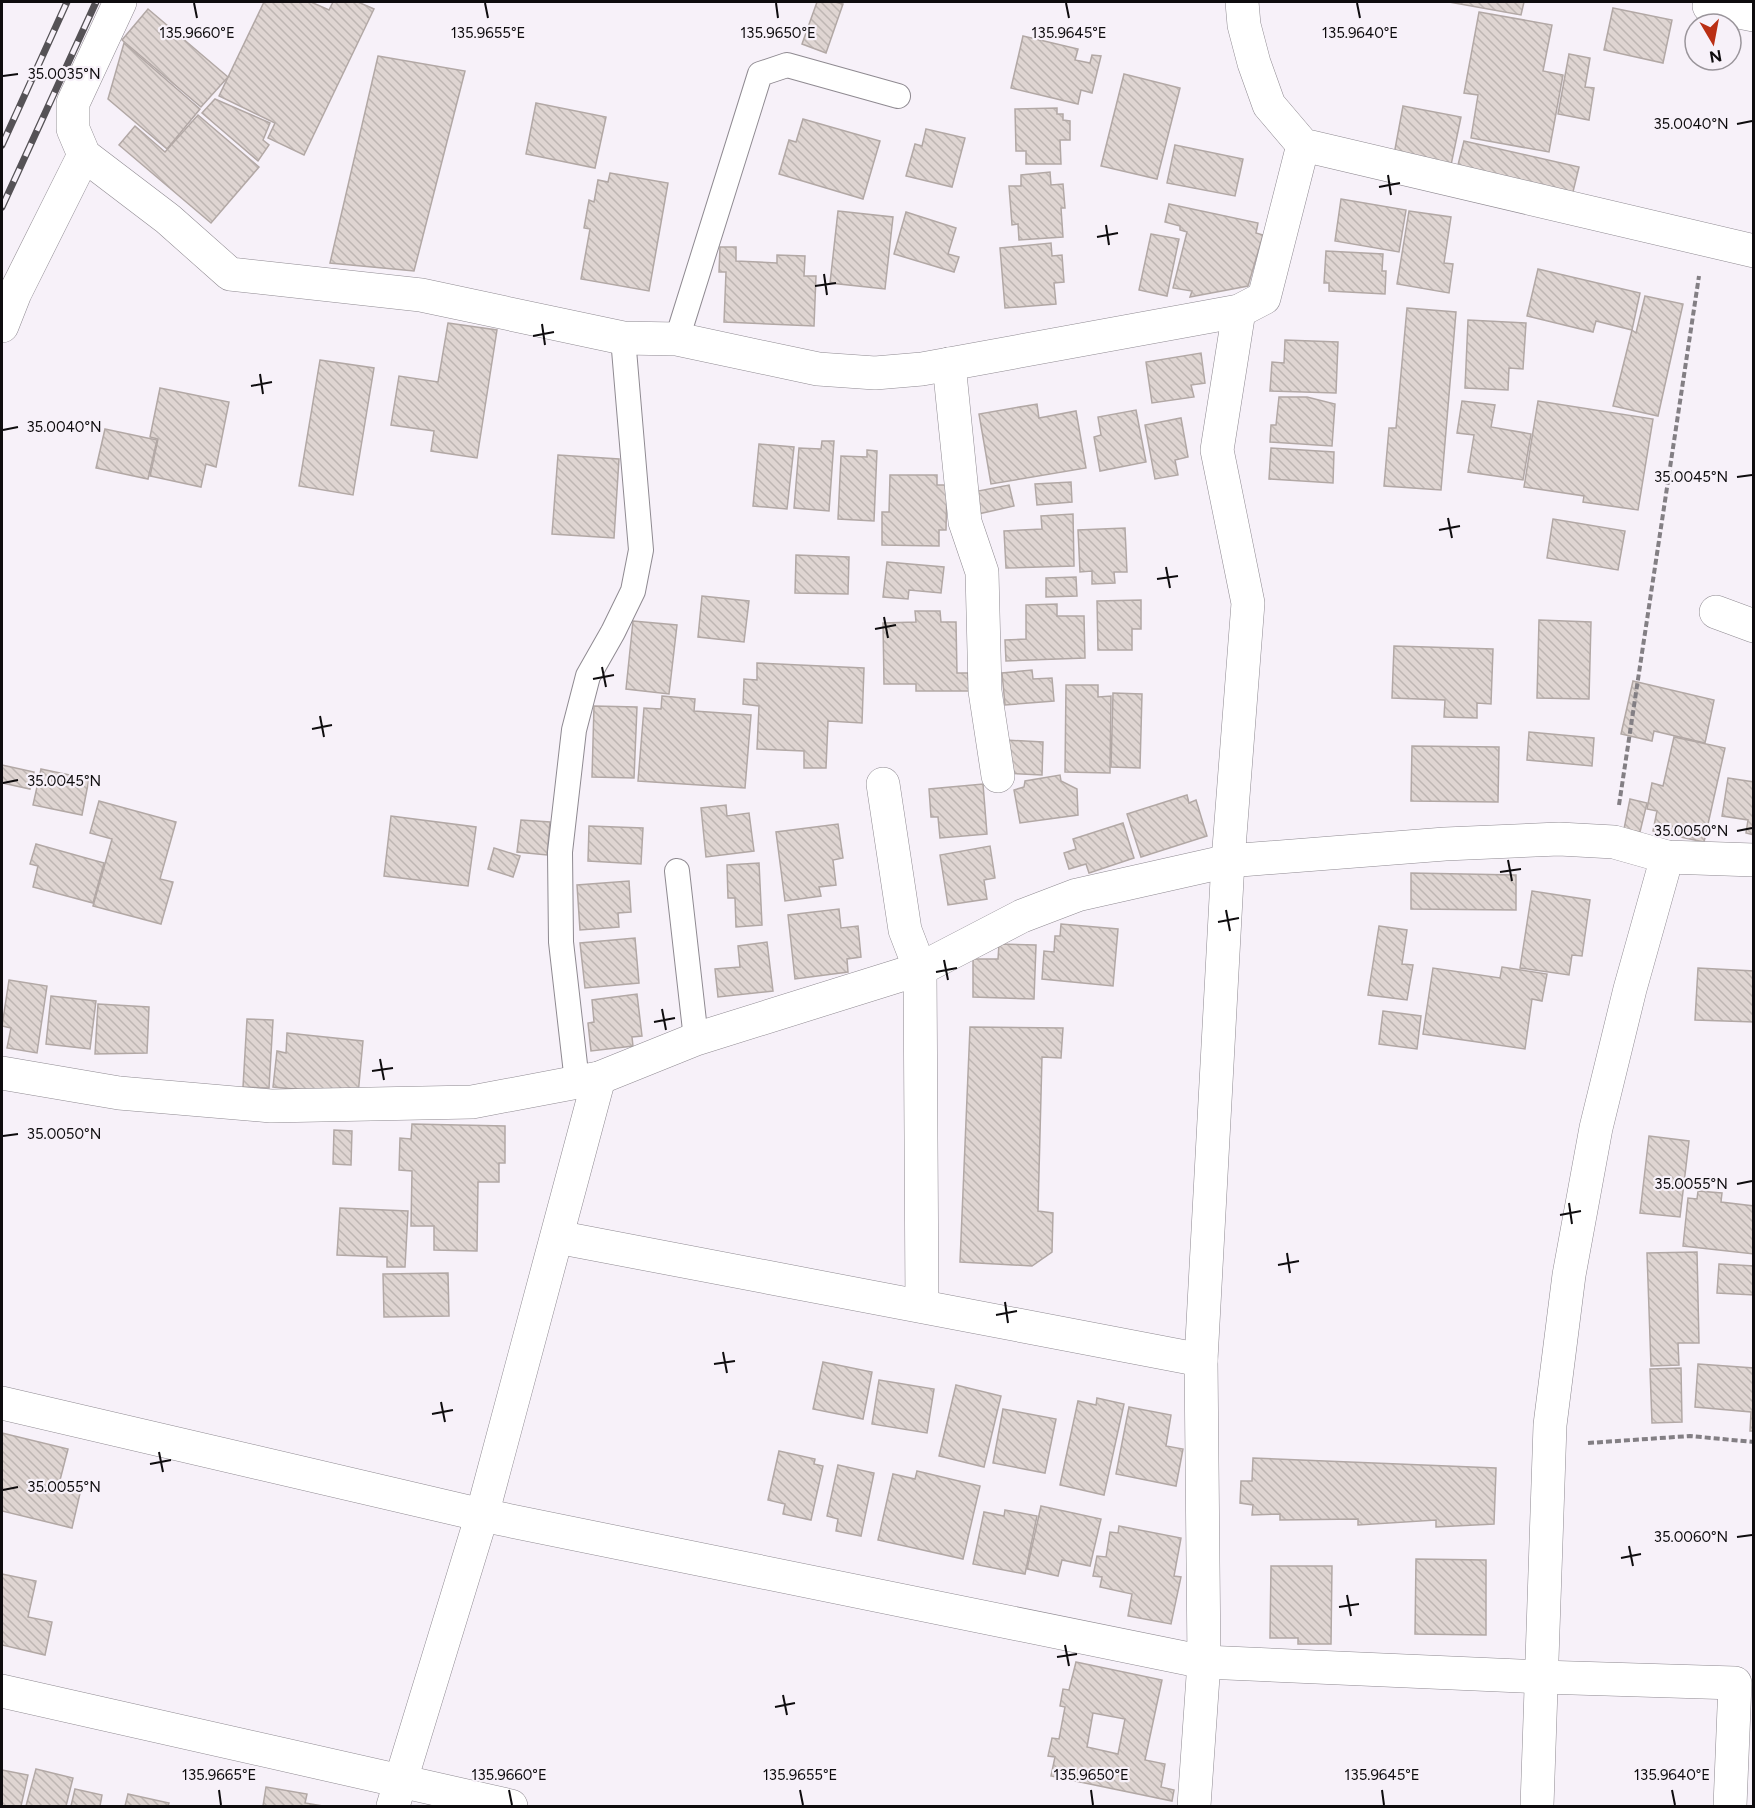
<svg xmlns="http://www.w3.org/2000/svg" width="1755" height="1808" font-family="Figtree,sans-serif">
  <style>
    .building { fill: url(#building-back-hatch); stroke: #b2a8a5; stroke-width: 1.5; fill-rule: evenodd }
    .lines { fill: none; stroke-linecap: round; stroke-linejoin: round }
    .service-casing { stroke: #8f8a91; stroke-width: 26 }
    .minor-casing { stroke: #8f8a91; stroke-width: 34 }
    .tertiary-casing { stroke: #8f8a91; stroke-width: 34 }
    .path { stroke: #837f84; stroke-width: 4; stroke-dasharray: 6 3; stroke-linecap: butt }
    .service { stroke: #fff; stroke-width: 24 }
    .minor { stroke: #fff; stroke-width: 33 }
    .tertiary { stroke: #fff; stroke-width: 33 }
    .rail-casing { stroke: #555256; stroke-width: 7 }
    .rail { stroke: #f7f1f9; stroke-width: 4.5; stroke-dasharray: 14; stroke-linecap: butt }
    .ticks { fill: none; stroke: #0e0c0e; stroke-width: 2 }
    .ticks-label { font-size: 15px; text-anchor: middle; fill: #0e0c0e; stroke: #f7f1f9; stroke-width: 4.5; stroke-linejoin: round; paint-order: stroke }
  </style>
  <defs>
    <pattern id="building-back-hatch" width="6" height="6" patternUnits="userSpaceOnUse" patternTransform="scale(1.5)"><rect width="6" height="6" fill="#dfd5d2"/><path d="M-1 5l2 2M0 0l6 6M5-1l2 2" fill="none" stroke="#beb6b3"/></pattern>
  </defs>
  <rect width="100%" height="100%" fill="#f7f1f9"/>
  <g class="building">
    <path d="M264 2H311L329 10 333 2H358L374 9 304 155 268 138 275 123 219 96Z"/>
    <path d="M817 2H835L843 4 826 53 802 44Z"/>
    <path d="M1449 2H1524L1521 15Z"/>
    <path d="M1613 8 1672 20 1663 63 1604 50Z"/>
    <path d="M148 9 228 77 201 107 122 40Z"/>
    <path d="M1479 12 1552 25 1543 71 1563 75 1549 152 1471 138 1478 95 1464 93Z"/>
    <path d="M1023 36 1078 49 1075 60 1090 63 1092 55 1101 56 1092 93 1081 90 1078 104 1011 88Z"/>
    <path d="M124 43 200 109 167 149 108 99Z"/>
    <path d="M1569 54 1590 58 1585 87 1594 88 1589 120 1558 114Z"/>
    <path d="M378 56 465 71 414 271 330 263Z"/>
    <path d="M1124 74 1180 88 1157 179 1101 166Z"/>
    <path d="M215 99 270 123 263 140 269 145 258 161 202 113Z"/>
    <path d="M536 103 606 117 595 168 526 154Z"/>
    <path d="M1403 106 1461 117 1450 170 1393 160Z"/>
    <path d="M1057 108V114H1063V120L1070 121V140H1060L1061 164H1026V151H1016L1015 109Z"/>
    <path d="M198 115 259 167 211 223 119 145 135 126 165 152Z"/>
    <path d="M803 119 880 141 863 199 779 174 789 140 796 142Z"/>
    <path d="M926 129 965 138 952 187 906 176 915 144 922 146Z"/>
    <path d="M1464 141 1579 167 1570 204 1455 177Z"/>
    <path d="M1175 145 1243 159 1235 196 1167 183Z"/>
    <path d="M1050 172 1051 185 1063 184 1065 208H1061L1063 237 1019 240 1018 224 1012 225 1009 186H1021V175Z"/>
    <path d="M610 173 668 183 649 291 581 279 590 229 584 228 589 200 594 202 598 180 608 182Z"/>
    <path d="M1341 199 1406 210 1399 252 1335 241Z"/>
    <path d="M1169 204 1258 223 1256 233 1263 235 1248 286 1190 297 1192 291 1173 288 1187 232 1180 230V226L1165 222Z"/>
    <path d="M838 211 893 217 885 289 830 283Z"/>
    <path d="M1409 211 1451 217 1444 263 1453 264 1449 293 1397 284Z"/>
    <path d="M906 212 956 228 948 254 959 257 954 272 894 254Z"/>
    <path d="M1151 234 1179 239 1167 296 1139 290Z"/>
    <path d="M1051 243 1052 256 1062 255 1064 282 1054 283 1056 304 1005 308 1000 248Z"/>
    <path d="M720 247H736V261L777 263V255L805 256 804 276H816L814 326 724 322 726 272H719Z"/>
    <path d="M1326 251 1383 254 1382 271H1386L1385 294 1329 291V283H1324Z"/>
    <path d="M1538 269 1640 293 1632 330 1596 321 1593 332 1527 316Z"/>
    <path d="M1645 296 1683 304 1658 416 1613 406 1632 330 1636 333Z"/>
    <path d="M1407 308 1456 312 1441 490 1384 486 1389 428H1396Z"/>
    <path d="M1468 320 1526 323 1523 369 1509 368 1508 390 1465 388Z"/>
    <path d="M448 323 497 330 477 458 431 451 434 431 391 425 399 376 438 382Z"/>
    <path d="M1285 340 1338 342 1336 393 1270 391 1272 362 1284 363Z"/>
    <path d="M1201 353 1205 383 1191 385 1194 397 1152 403 1146 362Z"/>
    <path d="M320 360 374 368 353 495 299 486Z"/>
    <path d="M160 388 229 402 216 467 206 464 201 487 150 476 158 439 150 437Z"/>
    <path d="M1279 397H1307L1335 404 1332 446 1270 442 1271 425H1276Z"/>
    <path d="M1462 401 1495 405 1491 427 1531 434 1523 480 1468 472 1474 435 1457 433Z"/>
    <path d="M1538 401 1653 419 1638 510 1583 502 1584 496 1524 487Z"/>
    <path d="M1037 404 1039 418 1076 411 1086 468 991 484 979 414Z"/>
    <path d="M1136 410 1146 462 1100 471 1094 437 1101 435 1098 417Z"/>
    <path d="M1181 418 1188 457 1175 460 1178 475 1155 479 1145 425Z"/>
    <path d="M105 429 157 440 148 479 96 468Z"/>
    <path d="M822 441H834L829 511 794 508 799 448 821 449Z"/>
    <path d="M759 444 794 447 787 509 753 506Z"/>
    <path d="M1271 448 1334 452 1333 483 1269 479Z"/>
    <path d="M867 450 877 451 874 521 838 519 841 456 867 457Z"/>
    <path d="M558 455 619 459 614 538 552 534Z"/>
    <path d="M890 475H937V485H947L946 530H939V546L882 545V512H889Z"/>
    <path d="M1071 482 1072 502 1037 505 1035 484Z"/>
    <path d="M1009 485 1014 506 978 514 973 492Z"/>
    <path d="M1073 514 1074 566 1006 568 1004 531 1042 529 1041 516Z"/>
    <path d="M1553 519 1625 531 1618 570 1547 558Z"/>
    <path d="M1125 528 1127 572H1114L1115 583 1092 584V571L1080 572 1078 530Z"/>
    <path d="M796 555 849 557 848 594 795 593Z"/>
    <path d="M887 562 944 567 941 593 909 590 908 599 883 597Z"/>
    <path d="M1076 577 1077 596 1046 597V578Z"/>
    <path d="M702 596 749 601 744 642 698 637Z"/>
    <path d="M1141 600V629H1132V650H1098L1097 601Z"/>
    <path d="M1057 604V616H1084L1085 658 1006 661 1005 640 1026 639V605Z"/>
    <path d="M915 611H940L941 622H956L957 673H968L969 691H916V684H884L883 623 916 622Z"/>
    <path d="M1539 620 1591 622 1589 699 1537 698Z"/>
    <path d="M633 621 677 625 669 694 626 689Z"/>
    <path d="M1394 646 1493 649 1491 704 1477 703V718L1444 717 1445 700 1392 698Z"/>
    <path d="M757 663 864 668 862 723 828 721 826 768H804V751L757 749 759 706 743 704 744 679 757 680Z"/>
    <path d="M1032 670 1033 679 1052 678 1054 701 1005 705 1002 673Z"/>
    <path d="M1633 681 1714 700 1705 743 1654 731 1652 741 1621 734Z"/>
    <path d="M1066 685H1098V697L1111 696 1110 773 1065 772Z"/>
    <path d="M1113 693 1142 694 1140 768 1111 767Z"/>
    <path d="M662 696 695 699 694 711 751 715 745 788 638 781 644 708 661 709Z"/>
    <path d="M594 706 637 707 634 778 592 777Z"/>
    <path d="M1529 732 1594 738 1592 766 1527 760Z"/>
    <path d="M1674 737 1725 748 1704 842 1653 831 1657 811 1647 809 1652 783 1663 786Z"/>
    <path d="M1005 740 1043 742 1042 775 1004 773Z"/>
    <path d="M1412 746 1499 747 1498 802 1411 801Z"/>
    <path d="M2 765 34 772 30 789 2 783Z"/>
    <path d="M41 769 89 779 82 815 33 805Z"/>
    <path d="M1060 775 1061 781 1077 789 1078 815 1020 823 1014 790 1024 787 1025 781Z"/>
    <path d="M1728 778 1754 782V835L1746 833 1748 820 1722 816Z"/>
    <path d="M983 784 987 834 940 838 938 817H931L929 789Z"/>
    <path d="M1187 795 1189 803 1196 800 1207 836 1141 857 1127 814Z"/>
    <path d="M1630 799 1647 803 1640 832 1624 829Z"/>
    <path d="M99 801 176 822 160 879 173 882 161 924 93 906 112 839 90 833Z"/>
    <path d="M726 805 727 816 749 813 754 851 706 857 701 808Z"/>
    <path d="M391 816 476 827 468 886 384 876Z"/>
    <path d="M521 820 550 822 547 855 517 852Z"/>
    <path d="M1123 823 1134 858 1089 873 1086 864 1069 869 1064 853 1076 849 1073 839Z"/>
    <path d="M838 824 843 858 833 860 836 885 819 887 821 896 785 901 776 832Z"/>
    <path d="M589 826 643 828 641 864 588 861Z"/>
    <path d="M36 844 104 863 93 903 33 887 38 866 30 864Z"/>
    <path d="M990 846 995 878 984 880 987 899 948 905 940 855Z"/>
    <path d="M494 848 520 856 513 877 488 869Z"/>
    <path d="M759 863 762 925 736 927 735 898H728L727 865Z"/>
    <path d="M1411 873 1516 875V910L1411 909Z"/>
    <path d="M629 881 631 912 618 913 619 927 580 930 577 885Z"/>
    <path d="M1532 891 1590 900 1582 956 1572 955 1569 975 1520 968Z"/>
    <path d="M839 909 841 928 858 926 861 957 847 959 848 972 795 979 788 915Z"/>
    <path d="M1061 924 1118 929 1113 986 1042 979 1044 951 1054 952 1055 936H1060Z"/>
    <path d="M1379 926 1407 930 1402 964 1413 965 1407 1000 1368 995Z"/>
    <path d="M635 938 639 983 585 988 580 943Z"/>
    <path d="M767 942 773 991 718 997 715 969 740 967 738 946Z"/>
    <path d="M999 944 1036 945 1034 999 973 997V959H998Z"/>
    <path d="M1502 967 1547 974 1542 1001 1532 999 1525 1049 1423 1034 1433 968 1500 978Z"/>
    <path d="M1698 968 1754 971V1022L1695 1020Z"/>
    <path d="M9 980 47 986 37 1053 7 1048 11 1028 2 1026Z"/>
    <path d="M637 994 642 1036 632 1037 633 1046 591 1051 588 1023 594 1022 592 1000Z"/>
    <path d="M51 996 96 1001 90 1049 46 1044Z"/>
    <path d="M98 1004 149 1007 147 1053 95 1054Z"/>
    <path d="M1383 1011 1421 1016 1417 1049 1379 1044Z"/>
    <path d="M247 1019 273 1020 269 1088 243 1087Z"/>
    <path d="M970 1027 1063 1028 1061 1058 1042 1057 1038 1211 1053 1213 1052 1252 1032 1266 960 1262Z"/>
    <path d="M287 1033 363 1041 358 1095 273 1087 277 1051 286 1053Z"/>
    <path d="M412 1124 505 1126V1163H499V1182H478L477 1251 434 1250V1226H411L412 1171 399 1170 400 1138 411 1139Z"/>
    <path d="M334 1130 352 1131 351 1165 333 1164Z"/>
    <path d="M1649 1136 1689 1141 1680 1217 1640 1213Z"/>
    <path d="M1698 1191 1722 1193 1721 1202 1754 1206V1254L1683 1246 1688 1198 1697 1199Z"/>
    <path d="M340 1208 408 1211 405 1267H387V1257L337 1255Z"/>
    <path d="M1697 1252 1699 1343H1678L1679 1365 1651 1366 1647 1253Z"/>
    <path d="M1719 1264 1754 1266V1295L1717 1293Z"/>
    <path d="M448 1273 449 1316 384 1317 383 1274Z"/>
    <path d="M823 1362 872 1372 863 1419 813 1409Z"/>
    <path d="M1698 1364 1754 1368V1431H1750L1751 1412 1695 1407Z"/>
    <path d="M1681 1368 1682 1422 1652 1423 1650 1369Z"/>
    <path d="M879 1380 934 1389 927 1433 872 1424Z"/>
    <path d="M956 1385 1001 1396 984 1467 939 1456Z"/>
    <path d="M1097 1398 1124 1404 1104 1495 1060 1485 1078 1401 1096 1405Z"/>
    <path d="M1129 1407 1171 1415 1166 1446 1183 1449 1176 1486 1116 1474Z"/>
    <path d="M1003 1409 1056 1419 1045 1473 993 1463Z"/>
    <path d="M2 1433 68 1449 59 1484 81 1489 72 1528 2 1511Z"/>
    <path d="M779 1451 815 1459 814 1464 823 1466 811 1520 783 1514 785 1504 768 1500Z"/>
    <path d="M1253 1458 1496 1468 1494 1524 1436 1527V1520L1358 1525V1519L1280 1520V1514L1252 1515 1253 1505 1240 1503 1241 1481H1252Z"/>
    <path d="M838 1465 874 1473 861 1536 836 1531 838 1519 827 1516Z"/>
    <path d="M917 1471 980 1486 963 1559 878 1540 893 1474 915 1479Z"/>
    <path d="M1041 1506 1101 1519 1090 1566 1062 1560 1058 1576 1027 1569Z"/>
    <path d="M1005 1510 1037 1516 1025 1574 973 1564 984 1512 1004 1516Z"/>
    <path d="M1119 1526 1181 1538 1174 1576 1181 1577 1171 1624 1128 1616 1132 1594 1100 1587 1102 1577 1093 1576 1097 1556 1106 1557 1110 1532 1118 1533Z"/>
    <path d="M1416 1559 1486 1560V1635L1415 1634Z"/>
    <path d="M1271 1566H1332L1331 1644H1298V1638H1270Z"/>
    <path d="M2 1574 36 1581 28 1617 52 1622 45 1655 2 1645Z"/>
    <path d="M1076 1662 1162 1680 1145 1760 1165 1764 1161 1787 1174 1790 1172 1801 1051 1776 1055 1757 1048 1756 1052 1738 1059 1739 1065 1707 1060 1706 1063 1689 1069 1690ZM1093 1713 1125 1719 1118 1754 1087 1747Z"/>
    <path d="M36 1769 73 1778 66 1806H26Z"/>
    <path d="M2 1770 28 1775 21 1806H2Z"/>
    <path d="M266 1787 307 1794 305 1803 323 1806H263Z"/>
    <path d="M75 1789 102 1795 100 1806H71Z"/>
    <path d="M128 1794 169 1803 168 1806H125Z"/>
  </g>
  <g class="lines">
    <g class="service-casing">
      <g id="service">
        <path d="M677 339 760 74 787 65 898 96"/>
        <path d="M677 871 696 1039"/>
        <path d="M577 1082 561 942 560 852 574 730 588 676 613 632 633 591 641 550 623 338"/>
      </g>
    </g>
    <g class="minor-casing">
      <g id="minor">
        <path d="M120 2 73 103V129L84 155 168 219 230 274 421 295 623 338 677 339 818 369 875 373 922 369 1239 311 1264 298 1303 145"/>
        <path d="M1242 2 1244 25 1254 63 1269 105 1303 145 1754 251"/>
        <path d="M1709 6 1754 15"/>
        <path d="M2 326 15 293 84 155"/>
        <path d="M949 364 965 522 982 572 985 691 998 776"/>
        <path d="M1716 612 1754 626"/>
        <path d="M883 784 905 930 920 969 922 1306"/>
        <path d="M2 1073 119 1093 271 1106 472 1102 599 1078 696 1039 920 969 1022 916 1077 895 1228 861 1445 844 1559 839 1614 842 1667 857 1754 860"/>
        <path d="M557 1237 1201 1360"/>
        <path d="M2 1403 482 1515 1204 1662 1541 1677 1735 1683 1730 1806"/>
        <path d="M2 1691 511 1806"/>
        <path d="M393 1806 482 1515 599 1078"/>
        <path d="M1194 1806 1204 1662 1201 1360 1228 861 1248 603 1217 450 1239 311"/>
      </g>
    </g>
    <g class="tertiary-casing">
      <path id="tertiary" d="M1537 1806 1550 1425 1569 1275 1596 1128 1630 989 1667 857"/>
    </g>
    <g class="path">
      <path d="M1619 805 1699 276"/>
      <path d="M1588 1443 1690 1436 1754 1442"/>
    </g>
    <use href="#service" class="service"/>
    <use href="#minor" class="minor"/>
    <use href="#tertiary" class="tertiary"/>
    <g class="rail-casing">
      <g id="rail">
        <path d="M2 145 67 2"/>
        <path d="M2 207 96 2"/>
      </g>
    </g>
    <use href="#rail" class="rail"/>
  </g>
  <path class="ticks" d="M194 3 197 18M485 3 488 18M776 3 778 18M1066 3 1069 18M1357 3 1360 18M3 76 18 74M1737 124 1752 121M1388 175 1391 195M1379 187 1400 183M1106 225 1109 245M1097 237 1118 233M824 274 827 295M815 286 836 283M542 324 545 345M533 336 554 332M260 374 263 394M251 386 272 382M3 430 18 427M1737 477 1752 475M1448 518 1452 538M1439 530 1460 526M1166 567 1170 588M1157 579 1178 576M884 617 888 638M875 629 896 625M602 667 606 687M593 679 614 675M320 716 324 737M312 729 332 725M3 783 18 780M1737 831 1752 828M1508 860 1512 881M1500 872 1521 869M1226 910 1230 931M1218 922 1239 918M944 960 948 980M936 972 957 968M662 1009 666 1030M654 1022 675 1018M380 1059 384 1080M372 1071 393 1068M3 1136 18 1134M1737 1184 1752 1181M1569 1203 1572 1224M1560 1215 1581 1211M1287 1253 1290 1273M1278 1265 1299 1261M1005 1302 1008 1323M996 1315 1017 1311M723 1352 727 1373M714 1364 735 1361M441 1402 445 1422M432 1414 453 1410M159 1452 163 1472M150 1464 171 1460M3 1490 18 1487M1737 1537 1752 1535M1629 1546 1633 1566M1621 1558 1641 1554M1347 1595 1351 1616M1339 1607 1359 1604M1065 1645 1069 1666M1057 1657 1077 1654M783 1695 787 1715M775 1707 795 1703M219 1790 221 1805M509 1790 512 1805M800 1790 803 1805M1091 1790 1093 1805M1382 1790 1384 1805M1672 1790 1675 1805"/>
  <g class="ticks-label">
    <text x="197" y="38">135.9660°E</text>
    <text x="488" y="38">135.9655°E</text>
    <text x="778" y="38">135.9650°E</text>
    <text x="1069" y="38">135.9645°E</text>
    <text x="1360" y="38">135.9640°E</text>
    <text x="64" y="79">35.0035°N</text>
    <text x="1691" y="129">35.0040°N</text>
    <text x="64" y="432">35.0040°N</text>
    <text x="1691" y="482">35.0045°N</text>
    <text x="64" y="786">35.0045°N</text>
    <text x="1691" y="836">35.0050°N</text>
    <text x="64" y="1139">35.0050°N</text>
    <text x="1691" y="1189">35.0055°N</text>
    <text x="64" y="1492">35.0055°N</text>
    <text x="1691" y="1542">35.0060°N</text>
    <text x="219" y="1780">135.9665°E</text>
    <text x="509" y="1780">135.9660°E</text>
    <text x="800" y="1780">135.9655°E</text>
    <text x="1091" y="1780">135.9650°E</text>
    <text x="1382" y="1780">135.9645°E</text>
    <text x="1672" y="1780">135.9640°E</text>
  </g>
  <rect width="1755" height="1808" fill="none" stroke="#0e0c0e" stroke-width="6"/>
  <g transform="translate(1713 42) rotate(170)"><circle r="28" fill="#f7f1f9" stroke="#9a959b" stroke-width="1.5"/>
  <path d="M0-4.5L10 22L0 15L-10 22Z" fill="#ba2f14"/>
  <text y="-9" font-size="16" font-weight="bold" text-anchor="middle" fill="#0e0c0e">N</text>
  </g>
</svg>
